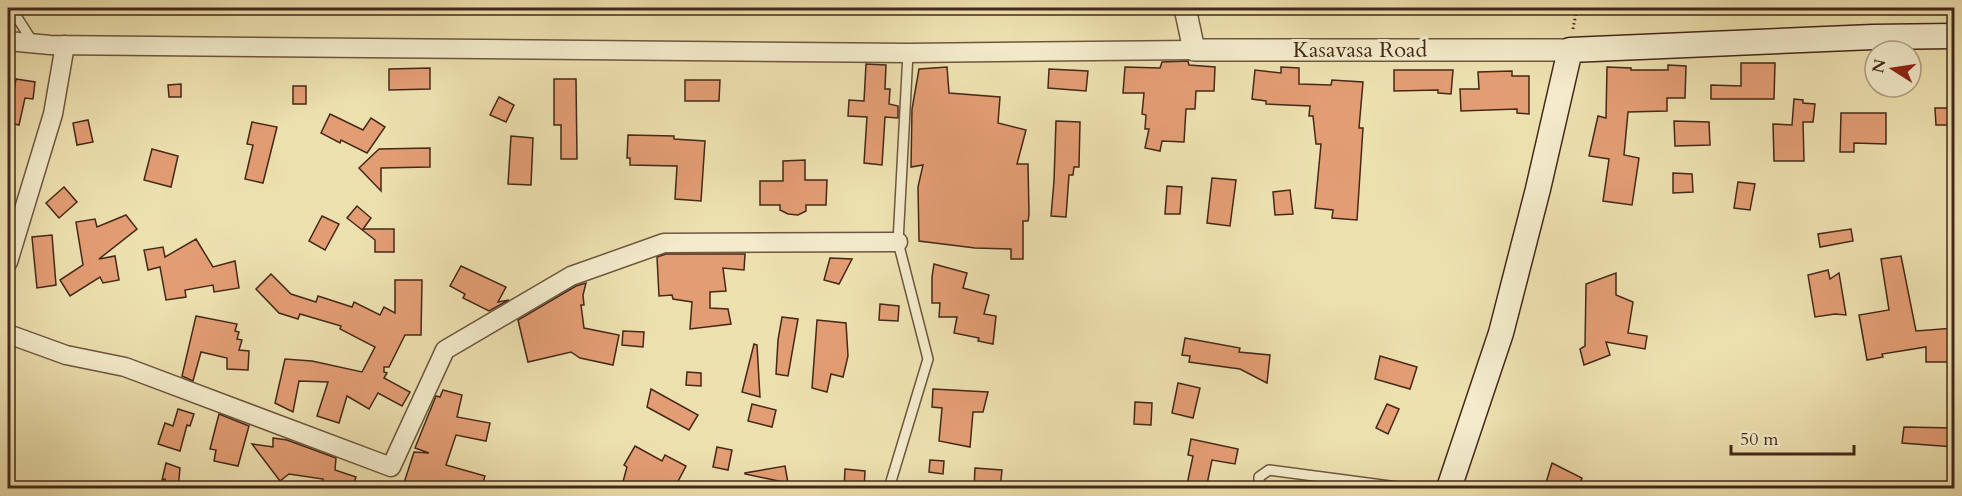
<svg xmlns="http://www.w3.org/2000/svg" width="1962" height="496" font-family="Cardo,serif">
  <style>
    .building { fill: #e39d73; stroke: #442819; stroke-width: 1.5 }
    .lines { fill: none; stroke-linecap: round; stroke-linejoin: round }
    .service-casing { stroke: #6e563e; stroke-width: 12 }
    .minor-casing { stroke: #6e563e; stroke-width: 21 }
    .tertiary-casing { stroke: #6e563e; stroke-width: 24 }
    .secondary-casing { stroke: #442819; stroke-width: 27 }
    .path { stroke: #442819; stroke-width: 3; stroke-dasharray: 1.5 3; stroke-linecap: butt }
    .service { stroke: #f3ebcb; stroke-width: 9 }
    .minor { stroke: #f3ebcb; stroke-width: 18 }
    .tertiary { stroke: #f3ebcb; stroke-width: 21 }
    .secondary { stroke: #f3ebcb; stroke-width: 24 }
    .labels { text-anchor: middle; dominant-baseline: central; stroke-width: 6; stroke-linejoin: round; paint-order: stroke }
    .street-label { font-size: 22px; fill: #442819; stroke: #f3ebcb }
  </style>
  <rect width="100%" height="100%" fill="#ede0af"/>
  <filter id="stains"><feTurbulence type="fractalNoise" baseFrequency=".00333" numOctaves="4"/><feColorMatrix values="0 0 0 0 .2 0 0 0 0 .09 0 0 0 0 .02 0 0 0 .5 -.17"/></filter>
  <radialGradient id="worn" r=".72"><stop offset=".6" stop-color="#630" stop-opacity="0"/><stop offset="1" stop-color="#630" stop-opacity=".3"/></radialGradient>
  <g class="building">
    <path d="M1188 61 1189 65 1215 67 1214 91H1196L1195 109H1186L1184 142 1162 141 1160 151 1145 148 1149 129H1145L1146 115 1142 114 1144 93H1123L1125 67 1160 68 1162 62Z"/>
    <path d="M1741 63H1775L1774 99H1711V85L1741 86Z"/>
    <path d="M866 64 886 65 885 89H890L889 104 898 106V118L885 117 882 165 864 163 867 117 848 116 849 100 864 101Z"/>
    <path d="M1668 65 1686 66 1685 98H1667V111L1628 112 1624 155 1639 158 1632 205 1603 201 1609 159 1589 156 1598 116 1606 118 1607 67 1631 68V70H1668Z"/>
    <path d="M947 67 949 93 1000 97 998 123 1026 130 1017 164H1028L1029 215 1028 221H1023V259H1011V249L975 248 919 241 918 187 923 165 911 167 912 109 919 69Z"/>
    <path d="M1281 67 1299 68V84L1331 85 1332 80 1363 82 1359 128H1363L1357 220 1332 218 1333 210 1315 208 1321 144H1316L1313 116H1309L1310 106 1266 104V101L1252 99 1255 70 1281 73Z"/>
    <path d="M430 68V89L389 90V69Z"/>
    <path d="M1049 69 1088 71 1086 91 1048 88Z"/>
    <path d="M1394 70H1453L1451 94 1438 93V90L1394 91Z"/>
    <path d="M1512 71V76H1529V114L1517 113V109L1461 111 1460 89H1479L1478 72Z"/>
    <path d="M16 79 35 82 33 99 25 98 19 125 9 123Z"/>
    <path d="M554 79H576L577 159H561V125H554Z"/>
    <path d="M685 80H720L719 101H685Z"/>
    <path d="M181 84V97H169L168 85Z"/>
    <rect x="293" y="86" width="13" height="18"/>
    <path d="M499 97 514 105 506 122 490 115Z"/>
    <path d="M1794 99 1803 100V103L1815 104 1813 122H1803L1804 161H1774L1773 124 1792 125Z"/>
    <path d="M1935 108H1954V125H1936Z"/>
    <path d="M1841 113H1886V144L1854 143V152H1840Z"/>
    <path d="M330 114 363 130 371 118 385 127 367 153 341 140 340 143 321 133Z"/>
    <path d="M88 120 93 142 77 145 73 123Z"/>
    <path d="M1056 121 1080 122 1079 167H1074L1073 175H1069L1066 217 1051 216 1054 181Z"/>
    <path d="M1674 121 1709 122 1710 145 1675 146Z"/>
    <path d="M252 122 277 127 263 183 245 179 253 145 247 144Z"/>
    <path d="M628 135 674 136V139L705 141 701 201 675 199 677 166 630 165V158H627Z"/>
    <path d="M511 136 533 138 531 185 508 184Z"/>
    <path d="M430 148V167L381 168V191L359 168 379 149Z"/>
    <path d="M152 149 178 156 171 187 144 180Z"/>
    <path d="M805 160V180H827L826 205H806V211L798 215 788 214 780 210V205H760V181H783V161Z"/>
    <path d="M1673 173 1692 174 1693 192 1673 193Z"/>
    <path d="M1212 178 1236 180 1230 226 1207 223Z"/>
    <path d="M1738 182 1755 184 1750 210 1734 208Z"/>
    <path d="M1167 186 1182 187 1180 214H1165Z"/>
    <path d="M64 187 77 202 59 218 46 203Z"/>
    <path d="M1290 190 1293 214 1275 215 1273 192Z"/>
    <path d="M357 206 371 218 363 229H394V252H375V240L347 218Z"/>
    <path d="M126 215 137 229 99 259 115 256 119 280 103 283 100 277 70 296 60 280 83 265 76 222 95 219 97 227Z"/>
    <path d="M322 216 339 224 325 250 309 241Z"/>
    <path d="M1851 229 1853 241 1820 247 1818 234Z"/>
    <path d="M52 235 56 285 37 288 32 237Z"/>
    <path d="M196 239 213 267 235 261 239 288 214 292 213 285 185 290 186 297 166 300 160 267 148 270 144 250 163 247 165 257Z"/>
    <path d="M666 254H745L744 270 723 268 726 291 710 292V308L728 309 731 324 690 329 692 302 673 299 672 295 659 296 657 257Z"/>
    <path d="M1901 256 1916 331 1954 328V362H1926V347L1882 354 1883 357 1867 360 1859 315 1889 310 1881 259Z"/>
    <path d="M830 258 852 259 839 284 824 280Z"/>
    <path d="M934 264 967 273 963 288 989 295 984 314 996 316 993 344 978 341 979 338 954 333 957 317H939L940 303H932V277Z"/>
    <path d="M461 266 506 287 498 302 509 300 489 311 463 298 465 294 450 286Z"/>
    <path d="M1828 270 1830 279 1839 273 1846 315 1835 314 1815 317 1808 275Z"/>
    <path d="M1616 273V295L1633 302 1628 333 1647 336 1645 349 1606 342 1610 355 1584 365 1580 349 1585 346 1586 284Z"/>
    <path d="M271 274 291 294 316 302 318 296 352 307 354 302 380 315 384 307 395 313V280H422L421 335H405L389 367H384V372L387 373 384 378 410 392 402 406 378 393 369 409 347 396 339 423 317 416 328 382 299 381 293 412 275 403 285 359 312 361 362 372 375 347 340 329 341 326 300 314 298 319 279 313 256 289Z"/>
    <path d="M586 283 583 295 584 305H581L584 328 619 335 613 365 580 358 571 352 528 362 518 320 576 286Z"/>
    <path d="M880 304 899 306 898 321 879 320Z"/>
    <path d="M196 316 237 324 235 331 239 332 237 339 242 340 239 350 249 351 248 370 227 369V358L201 352 193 381 182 376Z"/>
    <path d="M782 317 798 319 788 376 776 374 778 340Z"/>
    <path d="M817 320 846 323 848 356 843 377 831 374 827 392 812 388Z"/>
    <path d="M623 331 644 332 643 347 622 345Z"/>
    <path d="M1185 338 1240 348 1239 352 1270 355 1267 383 1240 369 1189 362 1190 356 1182 355Z"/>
    <path d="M754 344 757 345 760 397 742 392Z"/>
    <path d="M1380 356 1417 367 1410 389 1375 379Z"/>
    <path d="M687 372 701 373V386L686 385Z"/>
    <path d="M1178 383 1200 388 1193 418 1172 413Z"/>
    <path d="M651 389 698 415 689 430 647 407Z"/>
    <path d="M933 389 988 392 983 412H973L970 447 939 441 942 408 932 407Z"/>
    <path d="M443 390 462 395 457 417 490 423 486 441 456 435 446 465 485 476 481 489H402L414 452 429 453 415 448 436 396 440 397Z"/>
    <path d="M1135 402 1152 403 1151 425 1134 424Z"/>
    <path d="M752 404 776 410 772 427 748 421Z"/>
    <path d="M1387 404 1399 409 1388 434 1376 428Z"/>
    <path d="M178 409 194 414 190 426 187 425 180 451 158 444 165 423 173 426Z"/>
    <path d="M219 414 249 426 238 466 214 461 216 450 210 449Z"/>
    <path d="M1904 427 1954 428V447L1902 443Z"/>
    <path d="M273 438 287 440 336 458 335 470 356 477 352 489H319L323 479 289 474 280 481 252 444 273 447Z"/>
    <path d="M1191 439 1238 449 1235 464 1212 460 1206 489H1186L1193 456 1188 455Z"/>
    <path d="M635 446 662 461 665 455 686 466 674 489H621L627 467 624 465Z"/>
    <path d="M717 447 732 450 728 470 713 467Z"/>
    <path d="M930 460 944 461 943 474 929 472Z"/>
    <path d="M166 463 180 468 178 489H166L165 479 162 480Z"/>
    <path d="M1552 463 1582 478 1578 489H1544Z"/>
    <path d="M785 466 788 483 745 474V473Z"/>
    <path d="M975 468 1002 470 1000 489H974Z"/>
    <path d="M845 469 865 471 864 489H844Z"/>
  </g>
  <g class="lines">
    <g class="service-casing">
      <g id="service">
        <path d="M11 8 34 44"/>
        <path d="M889 488 928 359 898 242 908 53"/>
        <path d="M1259 488V477L1269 470 1405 488"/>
      </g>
    </g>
    <g class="minor-casing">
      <g id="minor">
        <path d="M8 41 50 45 908 53 1194 50"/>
        <path d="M8 262 53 114 65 45"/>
        <path d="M8 334 66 355 125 367 391 467 445 350 571 276 664 243 898 242"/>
      </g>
    </g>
    <g class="tertiary-casing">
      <path id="tertiary" d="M1185 8 1194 50H1570"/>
    </g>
    <g class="secondary-casing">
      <path id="secondary" d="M1449 488 1501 333 1538 189 1570 50 1873 37 1954 36"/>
    </g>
    <path class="path" d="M1573 29 1577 8"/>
    <use href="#service" class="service"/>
    <use href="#minor" class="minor"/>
    <use href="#tertiary" class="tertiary"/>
    <use href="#secondary" class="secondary"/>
  </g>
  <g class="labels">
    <g class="street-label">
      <text x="1360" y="50">Kasavasa Road</text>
    </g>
  </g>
  <rect width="1962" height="496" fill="none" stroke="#ede0af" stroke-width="30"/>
  <rect x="9" y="9" width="1944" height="478" fill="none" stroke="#442819" stroke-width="3"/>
  <rect x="15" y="15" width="1932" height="466" fill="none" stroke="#442819" stroke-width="1.5"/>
  <g transform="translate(1893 69) rotate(282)"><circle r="28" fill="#f3ebcb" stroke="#ad9d84" stroke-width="1.5"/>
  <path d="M0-4.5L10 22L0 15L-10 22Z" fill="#8f2418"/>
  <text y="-9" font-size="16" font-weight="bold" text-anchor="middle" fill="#442819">N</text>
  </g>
  <path d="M1731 445v9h123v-9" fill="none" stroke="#442819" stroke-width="3"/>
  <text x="1740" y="445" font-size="18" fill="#442819" stroke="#f3ebcb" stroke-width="4.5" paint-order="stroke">50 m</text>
  <rect width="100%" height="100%" filter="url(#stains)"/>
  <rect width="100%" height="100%" fill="url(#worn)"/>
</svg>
